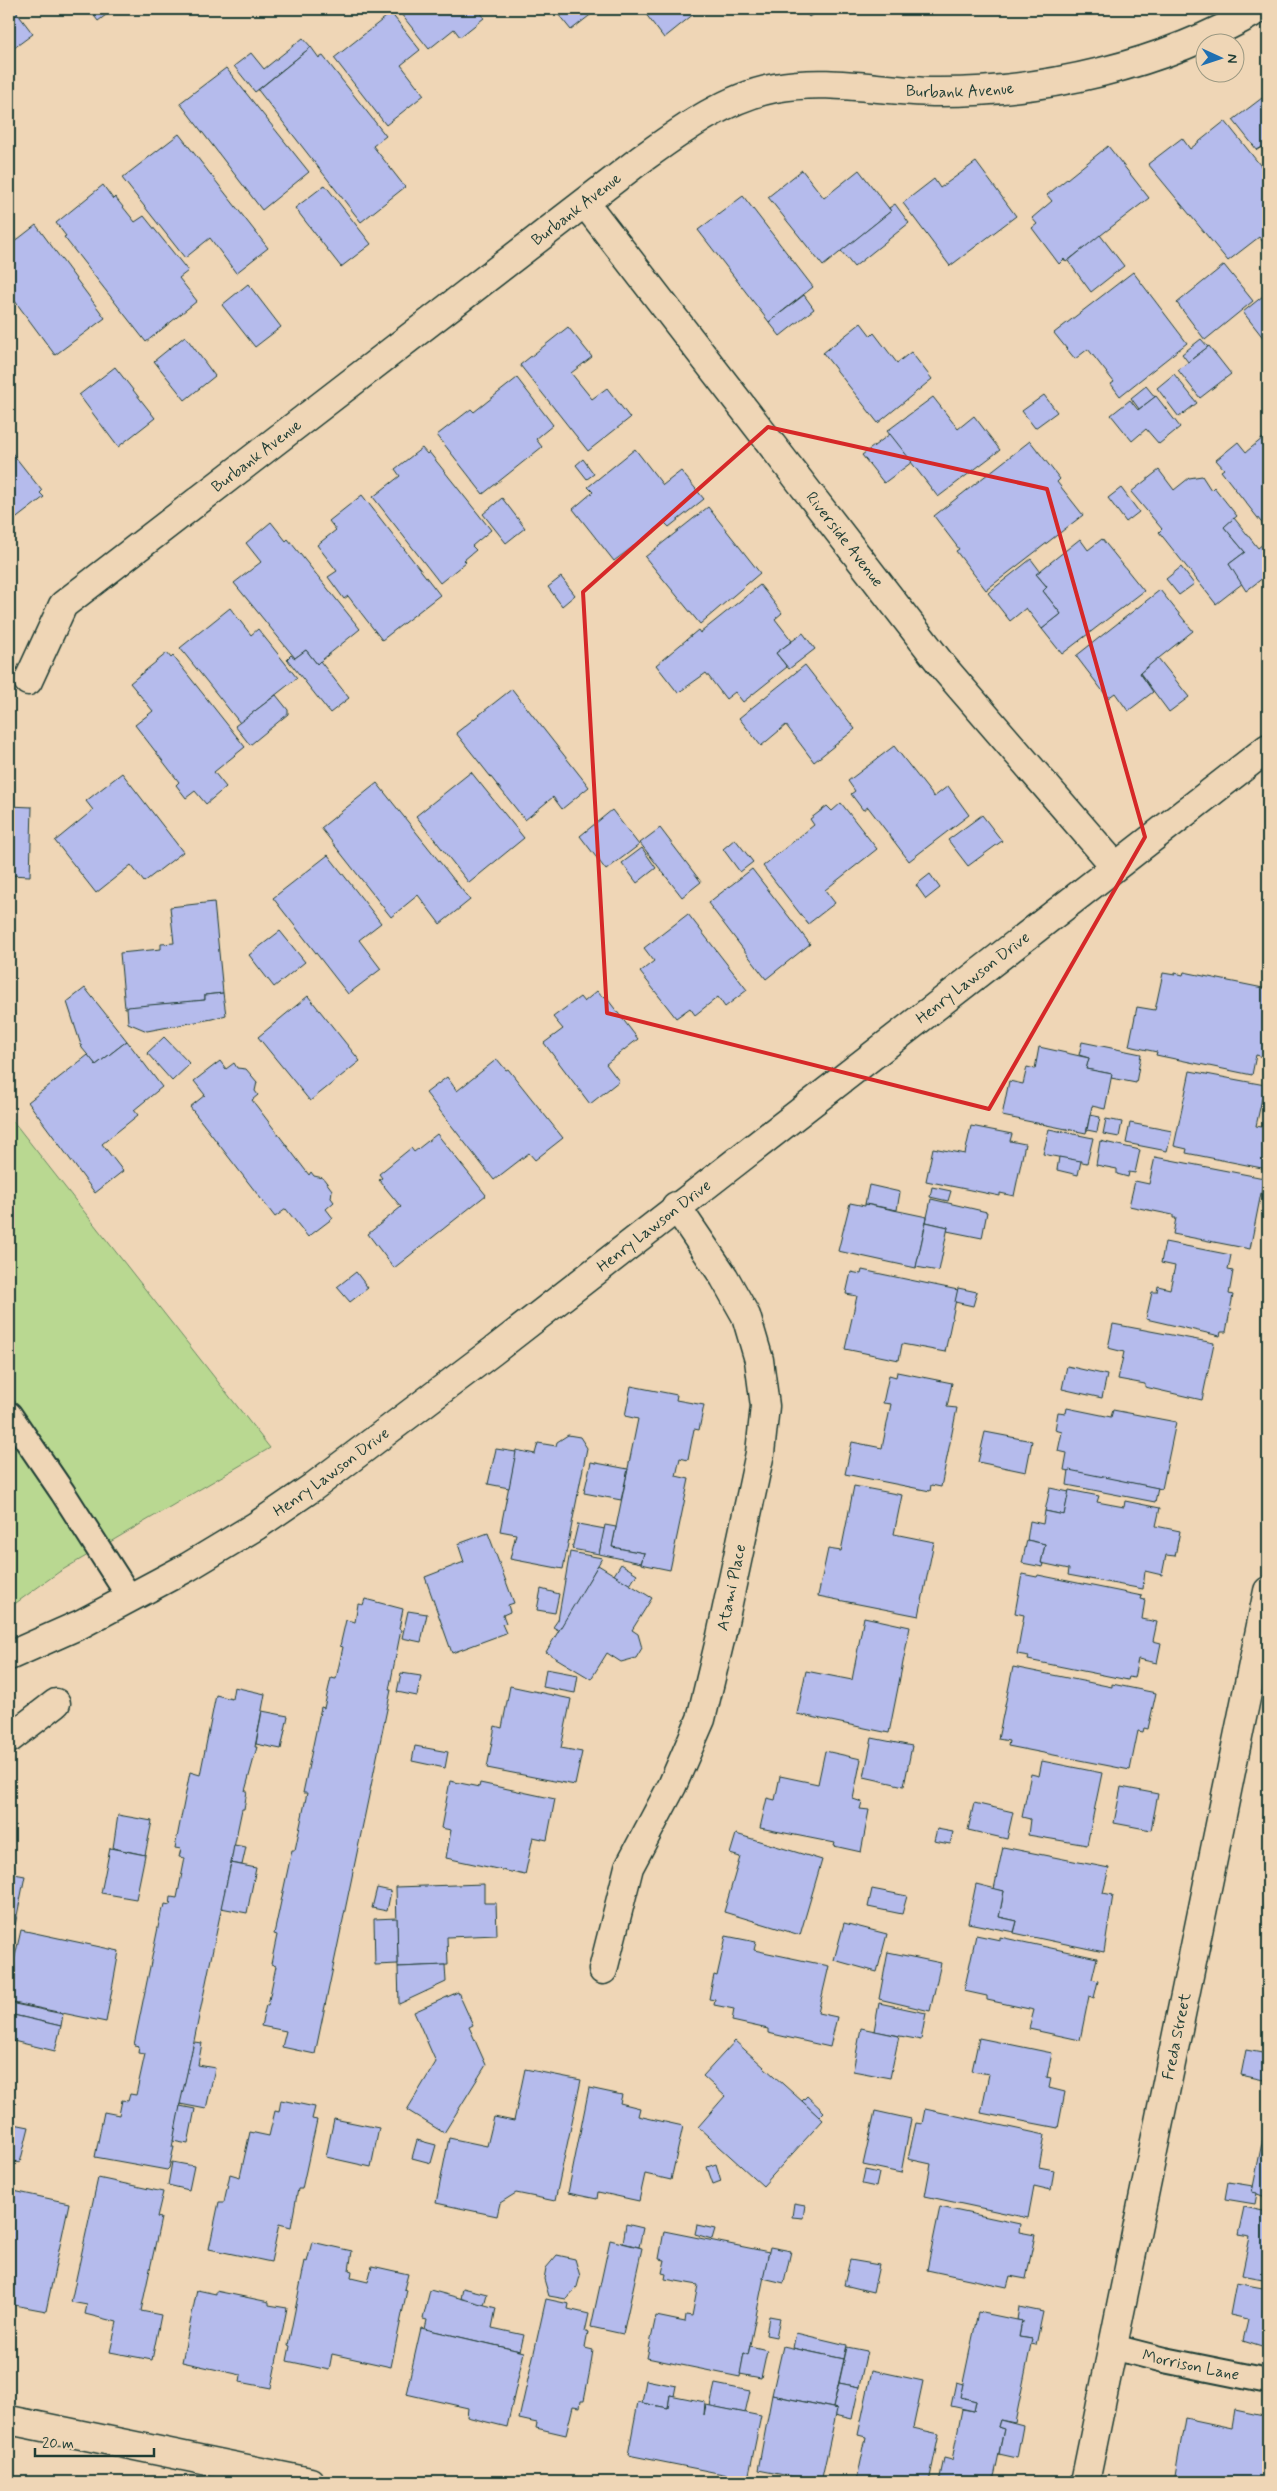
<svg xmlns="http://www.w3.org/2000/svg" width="1277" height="2491" font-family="Mynerve,sans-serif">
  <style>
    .green { fill: #b9d891; stroke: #6c8a62 }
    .building { fill: #b5bbec; stroke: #1f3d34 }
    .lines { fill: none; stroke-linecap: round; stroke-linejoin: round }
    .lane-casing { stroke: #1f3d34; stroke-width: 28 }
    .street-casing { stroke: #1f3d34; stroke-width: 31 }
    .secondary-casing { stroke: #1f3d34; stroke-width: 31 }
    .lane { stroke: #efd6b6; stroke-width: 24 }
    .street { stroke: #efd6b6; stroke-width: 28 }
    .secondary { stroke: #efd6b6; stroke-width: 28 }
    .marked { fill: none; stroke: #d62828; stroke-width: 4; stroke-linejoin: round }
    .labels { text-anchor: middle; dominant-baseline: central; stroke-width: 5; stroke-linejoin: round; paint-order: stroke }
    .street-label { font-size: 16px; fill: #1f3d34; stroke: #efd6b6 }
  </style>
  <rect width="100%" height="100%" fill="#efd6b6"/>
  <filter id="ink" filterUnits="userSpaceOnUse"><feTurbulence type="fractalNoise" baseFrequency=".02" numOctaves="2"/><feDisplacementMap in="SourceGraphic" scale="10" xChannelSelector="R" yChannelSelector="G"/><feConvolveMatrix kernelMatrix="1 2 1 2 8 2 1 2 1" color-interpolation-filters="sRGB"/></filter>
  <g filter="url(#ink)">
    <path class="green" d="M9 1116 270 1448 59 1572 9 1608Z"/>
    <g class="building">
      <path d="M9 9H14L33 34 14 48 9 41Z"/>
      <path d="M89 9H114L98 21Z"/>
      <path d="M397 9H479L484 18 460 37 454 29 429 49Z"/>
      <path d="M554 9H598L571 30Z"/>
      <path d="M642 9H692L695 13 664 38Z"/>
      <path d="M803 9H820L809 17Z"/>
      <path d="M391 13 420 50 401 65 424 95 386 125 334 58Z"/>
      <path d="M303 38 311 47 255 92 234 66 251 53 264 69Z"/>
      <path d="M311 47 319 58 323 56 386 136 373 146 405 187 361 222 258 90Z"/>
      <path d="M226 68 309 172 262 210 180 103Z"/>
      <path d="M1262 98 1268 105V155L1262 147 1257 150 1233 120Z"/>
      <path d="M1225 121 1268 175V248L1259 237 1228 261 1148 164 1182 138 1190 149Z"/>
      <path d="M179 134 268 248 236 273 210 238 185 258 122 178Z"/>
      <path d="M1108 146 1149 198 1066 262 1064 259 1059 264 1032 228 1037 224 1032 218 1052 201 1047 195Z"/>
      <path d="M976 162 1016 216 950 266 903 203 934 179 940 188Z"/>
      <path d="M802 170 824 198 859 170 891 211 823 266 768 197Z"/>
      <path d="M103 185 113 199 115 197 135 222 144 216 188 271 179 278 197 301 146 342 64 237 66 236 56 223Z"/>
      <path d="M325 185 371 244 341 267 295 208Z"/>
      <path d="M743 196 813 287 769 322 698 230Z"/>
      <path d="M895 204 909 223 854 267 841 251 891 211 889 208Z"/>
      <path d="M36 225 105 318 55 355 9 293V246Z"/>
      <path d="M1100 235 1124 266 1091 292 1068 261Z"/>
      <path d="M1224 265 1253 301 1205 340 1177 303Z"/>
      <path d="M1133 272 1187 343 1120 396 1111 384 1114 382 1088 349 1075 359 1054 333Z"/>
      <path d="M248 284 281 327 255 347 222 305Z"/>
      <path d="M804 295 814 309 780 336 769 322Z"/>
      <path d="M1263 296 1268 303V344L1243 312Z"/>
      <path d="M861 323 871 336 874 333 897 363 911 352 932 379 878 423 823 353Z"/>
      <path d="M568 327 592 357 571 373 592 399 607 388 630 418 588 451 520 365Z"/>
      <path d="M185 336 215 376 185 400 154 361Z"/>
      <path d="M1201 339 1208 347 1188 362 1182 354Z"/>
      <path d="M1209 346 1231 374 1200 398 1178 370Z"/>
      <path d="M115 367 155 418 118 447 79 395Z"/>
      <path d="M1174 374 1197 403 1179 417 1157 388Z"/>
      <path d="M517 378 553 425 536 439 542 447 483 494 437 435 471 409 474 412Z"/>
      <path d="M1146 386 1155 397 1139 409 1131 398Z"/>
      <path d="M1044 395 1057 412 1035 428 1022 411Z"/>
      <path d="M1156 396 1180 427 1159 444 1146 429 1132 441 1111 415 1130 400 1138 410Z"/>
      <path d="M933 397 958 429 974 416 1000 450 938 497 887 431Z"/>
      <path d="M890 434 912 462 884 483 862 455Z"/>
      <path d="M1268 434V531L1221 471 1224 469 1216 460 1238 442 1246 452Z"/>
      <path d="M1030 441 1060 479 1057 482 1083 515 986 590 956 551 959 549 934 516Z"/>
      <path d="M422 448 427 454 429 452 491 530 472 546 476 550 464 560 466 562 440 583 373 497 400 476 395 469Z"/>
      <path d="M9 449 42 491 40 493 44 497 9 524Z"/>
      <path d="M635 449 663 485 681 471 704 499 669 527 665 523 614 561 573 509 593 492 588 487Z"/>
      <path d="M583 459 594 474 587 479 576 465Z"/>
      <path d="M1159 470 1174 490 1189 478 1202 476 1211 490 1214 487 1237 516 1224 527 1245 552 1229 564 1243 583 1216 604 1159 532 1162 529 1131 492Z"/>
      <path d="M1121 488 1139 512 1126 522 1108 498Z"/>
      <path d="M362 495 440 595 382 640 348 596 344 599 328 577 337 571 317 545 336 530 329 521Z"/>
      <path d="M502 498 525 528 506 543 483 514Z"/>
      <path d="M708 507 760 573 700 624 645 557Z"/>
      <path d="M1234 518 1258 548 1268 540V574L1246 591 1229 564 1245 552 1224 527Z"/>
      <path d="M271 522 286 541 288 539 360 629 317 664 306 650 295 658 234 583 261 562 246 543Z"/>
      <path d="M1080 539 1088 550 1102 539 1144 591 1062 654 1042 629 1061 614 1043 591 1047 587 1036 574Z"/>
      <path d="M1031 559 1040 571 1036 574 1047 587 1043 591 1061 614 1042 629 1026 608 1010 621 988 593Z"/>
      <path d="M1181 567 1194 584 1179 595 1166 579Z"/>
      <path d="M561 577 575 595 562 606 548 587Z"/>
      <path d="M760 585 782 613 775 619 792 641 776 653 787 667 743 702 735 692 726 699 706 673 678 693 656 665 698 630 700 633Z"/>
      <path d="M1160 590 1193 631 1140 673 1153 692 1128 711 1115 693 1108 698 1076 656Z"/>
      <path d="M230 608 251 635 258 629 297 678 240 723 180 648Z"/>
      <path d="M803 633 815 649 789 669 776 653Z"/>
      <path d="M306 650 317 664 320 661 349 698 330 713 287 659 291 655 295 658Z"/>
      <path d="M167 653 171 658 173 656 245 747 214 772 226 787 206 804 195 791 186 798 176 785 179 782 135 725 153 711 130 683Z"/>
      <path d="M1158 658 1189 697 1169 712 1140 673Z"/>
      <path d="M805 665 855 729 814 762 786 725 761 746 739 718Z"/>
      <path d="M512 689 589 787 562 809 553 797 525 820 456 733Z"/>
      <path d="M276 695 288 710V714L250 745 235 726Z"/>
      <path d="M894 746 934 797 948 786 969 815 909 861 868 807 863 810 851 794 855 791 848 781Z"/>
      <path d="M471 772 524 838 469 883 416 816Z"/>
      <path d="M122 773 183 852 144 882 131 865 96 893 55 841 93 810 86 801Z"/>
      <path d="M377 783 470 900 440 924 418 895 391 917 321 828Z"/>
      <path d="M841 803 877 849 825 890 835 903 808 924 763 866 814 825 810 819 827 806 832 811Z"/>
      <path d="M9 806 32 807 30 876 9 875Z"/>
      <path d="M612 810 639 845 606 870 580 836Z"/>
      <path d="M982 815 1002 841 968 866 948 840Z"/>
      <path d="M660 828 701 882 682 897 640 843Z"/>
      <path d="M735 839 753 862 740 872 723 849Z"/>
      <path d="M642 848 656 868 637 883 622 863Z"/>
      <path d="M328 855 381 923 359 940 381 969 348 994 273 898Z"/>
      <path d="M752 869 810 944 766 979 708 903Z"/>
      <path d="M930 874 940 888 926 899 916 885Z"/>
      <path d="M214 902 223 993 205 995V1000L125 1008 120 953 161 949V944L174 943 170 907Z"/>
      <path d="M688 914 747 990 725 1007 718 997 695 1015 690 1008 676 1018 640 972 654 961 644 948Z"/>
      <path d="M280 931 305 962 274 987 249 955Z"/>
      <path d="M1184 972 1268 989V1058L1256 1055 1252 1075 1156 1055 1157 1052 1129 1046 1137 1007 1155 1010 1163 973 1175 975V973L1183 975Z"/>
      <path d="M85 988 127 1041 96 1065 82 1048 67 1002Z"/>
      <path d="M597 991 603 998 605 996 638 1039 606 1064 619 1081 590 1104 544 1043 563 1029 553 1017 580 997 584 1002Z"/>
      <path d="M223 993 226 1015 212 1019 147 1031 128 1023 127 1007 205 1000V995Z"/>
      <path d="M308 996 360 1061 310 1101 258 1037Z"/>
      <path d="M164 1037 190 1064 172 1081 147 1053Z"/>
      <path d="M127 1041 162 1087 134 1110 138 1115 102 1144 123 1171 95 1193 28 1102 88 1055 96 1065Z"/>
      <path d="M1082 1042 1141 1054 1136 1083 1111 1078 1112 1074 1086 1069 1089 1058 1079 1055Z"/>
      <path d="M1039 1047 1089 1058 1086 1069 1112 1074 1105 1109 1092 1106 1086 1133 1002 1116 1009 1081 1023 1084 1027 1067 1035 1069Z"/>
      <path d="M497 1059 506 1070 508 1069 563 1138 535 1160 529 1153 494 1180 426 1093 447 1077 457 1091Z"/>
      <path d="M220 1061 226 1069 234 1063 237 1068 246 1069 257 1082 255 1091 258 1095 252 1100 309 1175 311 1172 314 1176 323 1178 332 1190 331 1198 334 1202 326 1209 333 1218 308 1237 286 1209 275 1217 190 1107 205 1095 194 1081Z"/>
      <path d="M1190 1071 1265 1085 1256 1126 1268 1128 1267 1169 1186 1153 1187 1149 1174 1146Z"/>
      <path d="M1090 1115 1100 1117 1097 1132 1087 1130Z"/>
      <path d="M1106 1119 1122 1122 1119 1137 1103 1134Z"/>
      <path d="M1130 1123 1172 1131 1167 1151 1126 1143Z"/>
      <path d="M971 1126 1012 1134 1010 1141 1025 1144 1014 1196 1000 1193V1196L926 1181 933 1148 965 1154Z"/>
      <path d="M1049 1129 1093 1138 1087 1163 1043 1154Z"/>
      <path d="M437 1134 486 1195 394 1268 368 1234 401 1207 379 1180 382 1178 379 1174 411 1148 414 1152Z"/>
      <path d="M1100 1141 1140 1150 1135 1173 1129 1172 1128 1177 1117 1174V1169L1096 1165Z"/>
      <path d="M1059 1157 1081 1161 1078 1175 1057 1170Z"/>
      <path d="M1155 1157 1264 1178 1250 1249 1173 1234 1176 1218H1173V1215L1129 1206 1135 1181 1149 1184Z"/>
      <path d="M869 1185 900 1192 897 1210 865 1204Z"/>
      <path d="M932 1187 951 1191 948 1201 930 1197Z"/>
      <path d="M931 1199 987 1212 982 1238 947 1231 948 1227 926 1222Z"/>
      <path d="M850 1203 865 1206V1204L927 1217 916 1268 838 1251Z"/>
      <path d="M926 1222 948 1227 939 1271 916 1267Z"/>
      <path d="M1165 1242 1231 1255 1228 1270 1233 1271 1229 1294 1233 1295 1226 1332H1221L1220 1336 1146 1319 1152 1292H1157L1158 1286 1170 1289 1175 1266 1161 1263Z"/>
      <path d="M862 1270 958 1290 945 1352 902 1344 899 1360 845 1349 857 1296 846 1294 851 1272 861 1274Z"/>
      <path d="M356 1272 368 1288 350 1302 337 1287Z"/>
      <path d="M958 1288 977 1292 973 1306 955 1302Z"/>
      <path d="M1113 1324 1214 1343 1202 1400 1145 1387V1384L1118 1379 1124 1352 1108 1348Z"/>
      <path d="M1067 1366 1107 1375 1102 1398 1062 1389Z"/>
      <path d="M897 1372 952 1383 947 1407 957 1408 941 1487 931 1485 930 1491 845 1474 852 1442 882 1448 891 1404 883 1403 889 1375 896 1377Z"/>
      <path d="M631 1386 677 1395 676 1400 704 1405 699 1430 694 1429 688 1460 680 1458 676 1476 689 1479 670 1570 641 1564 644 1553 612 1547 638 1419 625 1416Z"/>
      <path d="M1067 1408 1111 1417 1113 1410 1176 1422 1162 1489 1064 1470 1067 1453 1058 1451 1062 1432 1055 1430 1058 1412 1066 1413Z"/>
      <path d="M985 1432 1032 1441 1026 1472 978 1462Z"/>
      <path d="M568 1435 580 1437 587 1448 563 1569 510 1559 516 1534 500 1531 516 1450 535 1454 538 1443 556 1446 557 1442Z"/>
      <path d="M496 1449 516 1452 509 1488 488 1484Z"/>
      <path d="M591 1462 628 1469 621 1500 584 1493Z"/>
      <path d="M1069 1470 1158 1488 1155 1502 1067 1485Z"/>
      <path d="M854 1486 902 1495 894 1534 934 1542 919 1616 818 1596 828 1549 841 1551Z"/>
      <path d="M1050 1488 1069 1492 1064 1515 1045 1511Z"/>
      <path d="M1069 1490 1099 1496 1097 1502 1124 1507 1125 1501 1160 1508 1156 1526 1180 1531 1175 1556 1166 1555 1162 1575 1145 1571 1143 1589 1068 1575 1069 1569 1041 1563 1045 1544 1027 1540 1030 1521 1043 1524 1045 1511 1064 1515Z"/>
      <path d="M578 1524 605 1529 599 1554 572 1549Z"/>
      <path d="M605 1525 616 1527 612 1547 644 1553 641 1563 599 1554Z"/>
      <path d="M488 1533 514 1603 508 1605 510 1612 503 1615 506 1623 502 1624 506 1633 452 1653 425 1577 464 1562 458 1544Z"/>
      <path d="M1027 1540 1045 1544 1041 1563 1044 1564 1043 1567 1022 1563Z"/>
      <path d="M570 1552 602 1558 560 1631 553 1627 558 1620Z"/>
      <path d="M621 1564 637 1574 630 1585 614 1575Z"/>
      <path d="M598 1565 652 1598 632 1630 638 1634 642 1648 636 1658 621 1662 607 1653 591 1679 546 1652Z"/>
      <path d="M1022 1574 1037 1577 1038 1575 1142 1596 1141 1599 1145 1600 1142 1619 1157 1622 1153 1641 1161 1643 1157 1663 1138 1659 1134 1678 1129 1677 1128 1680 1028 1660 1029 1656 1017 1654 1024 1615 1015 1613Z"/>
      <path d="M541 1589 559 1594 555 1613 537 1610Z"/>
      <path d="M365 1599 403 1609 399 1629 401 1630 389 1690H391L315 2054 282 2047 286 2031 261 2026 266 2005H268L276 1966 271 1964 277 1935 274 1934 292 1850H295L307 1793H303L321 1707 324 1708 331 1678 336 1679 343 1647 340 1646 346 1620 355 1622 358 1604 363 1605Z"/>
      <path d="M408 1611 427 1614 421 1642 402 1638Z"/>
      <path d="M864 1617 910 1627 889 1733 797 1714 806 1671 852 1680Z"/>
      <path d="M1013 1667 1112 1687V1684L1156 1693 1148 1729 1144 1728 1143 1732 1138 1731 1130 1770 1008 1746 1009 1741 998 1739Z"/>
      <path d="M546 1669 578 1675 575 1693 543 1687Z"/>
      <path d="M401 1673 421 1676 417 1696 397 1692Z"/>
      <path d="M510 1686 571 1699 561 1748 582 1752 575 1785 487 1768 495 1726 502 1728Z"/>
      <path d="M234 1687 265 1694 255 1747H257L245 1791H247L244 1809H242L172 2147H174L169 2168 167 2170 95 2157 104 2112 119 2115 122 2100 128 2101 130 2094 136 2095 145 2054 138 2053 139 2046 134 2045 162 1908 164 1909 165 1904 170 1905 171 1897 177 1898 185 1858 179 1857 181 1849 175 1848 190 1772 200 1775 216 1695 232 1699Z"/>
      <path d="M262 1711 288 1716 281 1749 256 1744Z"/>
      <path d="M872 1738 912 1746 904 1786 864 1777Z"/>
      <path d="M415 1746 448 1752 445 1768 412 1761Z"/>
      <path d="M825 1751 861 1759 853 1799 862 1802 860 1809 869 1810 861 1852 834 1846 835 1843 760 1828 767 1798 775 1800 780 1776 818 1784Z"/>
      <path d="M1042 1761 1102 1773 1087 1845 1028 1835 1030 1819 1022 1817 1031 1774 1039 1776Z"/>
      <path d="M450 1781 479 1787 480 1783 555 1799 547 1840 533 1837 525 1875 446 1858 451 1830 441 1828Z"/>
      <path d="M1121 1787 1158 1794 1151 1830 1114 1823Z"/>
      <path d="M974 1803 1013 1812 1007 1839 968 1830Z"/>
      <path d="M118 1815 152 1821 145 1855 113 1848Z"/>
      <path d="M937 1829 953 1832 950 1844 934 1841Z"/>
      <path d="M736 1834 822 1860 800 1935 724 1912 740 1857 730 1854Z"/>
      <path d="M234 1845 246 1847 242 1865 231 1863Z"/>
      <path d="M1003 1847 1109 1868 1103 1893 1113 1895 1104 1952 1014 1933 1017 1921 999 1917 1004 1891 994 1889Z"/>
      <path d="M110 1848 145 1855 136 1899 101 1893Z"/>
      <path d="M231 1863 256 1868 247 1913 221 1908Z"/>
      <path d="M9 1873 25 1876 9 1955Z"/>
      <path d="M484 1884V1903H496L497 1935 447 1937 448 1965 398 1967 396 1887Z"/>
      <path d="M976 1884 1004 1891 999 1917 1017 1921 1014 1932 968 1923Z"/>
      <path d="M377 1888 391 1891 387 1911 372 1908Z"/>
      <path d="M872 1889 907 1896 902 1914 868 1907Z"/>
      <path d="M397 1918 398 1964 375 1965 374 1919Z"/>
      <path d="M844 1923 887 1934 877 1972 834 1960Z"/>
      <path d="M21 1930 119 1951 106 2022 9 2002V1983Z"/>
      <path d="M976 1935 1000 1940V1937L1097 1958 1092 1979 1098 1981 1094 1998 1089 1996 1080 2040 1029 2029 1034 2010 987 2000V1996L964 1991Z"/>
      <path d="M726 1936 756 1942 754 1950 829 1966 818 2013 837 2017 830 2047 768 2033V2029L732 2021 734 2009 714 2005 715 2000 709 1999 714 1975 717 1976Z"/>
      <path d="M888 1952 941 1963 930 2011 879 1999Z"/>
      <path d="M445 1965 446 1982 399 2004 398 1967Z"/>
      <path d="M458 1992 473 2025 469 2027 486 2065 444 2133 407 2110 436 2062 414 2012Z"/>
      <path d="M10 2003 63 2014 61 2026 9 2014Z"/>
      <path d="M879 2003 926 2013 921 2040 874 2031Z"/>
      <path d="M9 2014 61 2026 55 2051 9 2040Z"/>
      <path d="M861 2028 899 2036 890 2078 853 2071Z"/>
      <path d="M979 2038 1052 2053 1047 2077 1051 2078 1049 2088 1065 2092 1058 2128 981 2113 989 2074 972 2071Z"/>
      <path d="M735 2041 823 2120 763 2186 698 2127 725 2096 703 2076Z"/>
      <path d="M194 2042 202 2043 198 2065 215 2068 206 2109 180 2104Z"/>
      <path d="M1246 2050 1268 2054V2081L1241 2075Z"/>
      <path d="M525 2069 581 2080 555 2201 516 2193 500 2203 497 2216 436 2203 449 2138 487 2146 494 2117 514 2121Z"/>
      <path d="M589 2088 622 2095 620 2103 640 2108 638 2116 683 2126 671 2180 645 2174 639 2201 598 2192 597 2199 568 2193Z"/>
      <path d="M807 2096 824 2112 819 2117 802 2101Z"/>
      <path d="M281 2100 315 2107 312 2119 317 2120 302 2189H298L291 2227 279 2224 271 2262 209 2249 219 2202H224L230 2174 240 2177 250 2132 269 2136 275 2111 279 2112Z"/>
      <path d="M180 2106 195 2109 188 2144 173 2141Z"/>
      <path d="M925 2109 1045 2135 1039 2167 1054 2170 1051 2190 1034 2186 1028 2218 925 2196 931 2164 908 2159 916 2123 922 2124Z"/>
      <path d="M875 2111 911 2119 901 2173 863 2165Z"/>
      <path d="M334 2119 379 2128 371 2167 326 2157Z"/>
      <path d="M9 2123 29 2127 20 2163 9 2160Z"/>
      <path d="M1264 2133 1268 2134V2198L1252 2192Z"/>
      <path d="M417 2140 436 2145 431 2163 412 2158Z"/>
      <path d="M172 2162 194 2166 189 2190 168 2185Z"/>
      <path d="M716 2164 721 2181 713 2184 707 2167Z"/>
      <path d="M865 2170 879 2173 876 2187 862 2184Z"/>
      <path d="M98 2178 163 2192 157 2217 161 2218 141 2311 161 2315 152 2360 110 2352 117 2322 85 2314 87 2305 71 2302Z"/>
      <path d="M1228 2182 1253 2186 1252 2192 1257 2193 1255 2204 1225 2199Z"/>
      <path d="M9 2190 69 2203 46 2311 9 2304Z"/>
      <path d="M794 2203 805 2205 803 2218 792 2217Z"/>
      <path d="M940 2207 1020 2224 1019 2232 1035 2235 1026 2279 1010 2276 1007 2287 927 2270Z"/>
      <path d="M1244 2207 1268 2212V2280L1242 2275 1250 2237 1238 2235Z"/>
      <path d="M626 2224 643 2228 639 2247 623 2243Z"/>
      <path d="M697 2225 715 2229 712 2239 695 2234Z"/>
      <path d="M664 2231 769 2252 748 2355 744 2353 740 2377 647 2358 656 2316 685 2322 686 2315 692 2316 698 2285 665 2279 666 2274 662 2273 665 2260 659 2259Z"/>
      <path d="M610 2240 642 2248 623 2334 591 2327Z"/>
      <path d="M312 2242 352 2251 349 2270 352 2271 351 2278 368 2282 372 2266 408 2274 404 2289 407 2290 391 2367 332 2354 329 2370 287 2361 290 2346 288 2345 305 2261 307 2262Z"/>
      <path d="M770 2247 791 2251 784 2283 763 2278Z"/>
      <path d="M557 2255 575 2259 580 2276 577 2287 566 2299 549 2296 544 2279 546 2268Z"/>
      <path d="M850 2260 879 2265 873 2292 844 2285Z"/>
      <path d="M1236 2283 1268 2289V2349L1243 2341 1248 2319 1230 2315Z"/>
      <path d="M463 2288 487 2294 484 2305 461 2299Z"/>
      <path d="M197 2290 216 2294V2291L269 2302V2305L287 2308 271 2388 240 2382 241 2375 182 2362Z"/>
      <path d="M430 2290 496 2308 492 2328 524 2335 520 2351 425 2329 427 2320 423 2319Z"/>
      <path d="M546 2299 569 2304 568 2309 589 2314 585 2332H588L585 2348 593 2350 590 2370 584 2400H581L580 2407 573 2406 566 2435 536 2428 537 2423 519 2419Z"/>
      <path d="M1019 2307 1043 2312 1036 2345 1031 2344 1032 2339 1019 2337 1022 2321 1017 2320Z"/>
      <path d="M978 2312 1022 2321 1019 2337 1032 2339 1015 2423 1000 2420 998 2427 1004 2429 993 2482H939L944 2458 952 2460 962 2409 974 2411 976 2401 960 2397Z"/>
      <path d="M769 2316 780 2318 776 2337 766 2335Z"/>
      <path d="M421 2328 524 2352 507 2427 467 2417 468 2408 406 2394Z"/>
      <path d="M796 2333 847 2345 844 2359 793 2348Z"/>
      <path d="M750 2346 767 2350 761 2378 740 2374 744 2353 748 2355Z"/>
      <path d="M783 2346 844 2359 833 2408 772 2395Z"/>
      <path d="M847 2347 867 2351 859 2387 839 2383Z"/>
      <path d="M872 2370 923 2381 913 2428 939 2434 929 2482H870L857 2480 866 2437 858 2435Z"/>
      <path d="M646 2380 676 2386 674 2396 670 2395 668 2408 642 2403Z"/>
      <path d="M956 2382 963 2384 960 2397 976 2401 974 2411 951 2406Z"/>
      <path d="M839 2383 859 2387 852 2419 835 2415 837 2409 833 2408Z"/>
      <path d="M715 2384 750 2391 745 2413 710 2406Z"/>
      <path d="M670 2395 705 2402 704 2415 706 2405 761 2416 748 2479 628 2455 638 2402 668 2408Z"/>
      <path d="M772 2395 837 2409 821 2482 758 2470Z"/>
      <path d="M1235 2410 1268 2417V2449L1261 2482H1174L1185 2418 1232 2428Z"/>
      <path d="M1000 2420 1023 2426 1017 2458 999 2454 1004 2429 998 2427Z"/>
    </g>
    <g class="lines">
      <g class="lane-casing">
        <g id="lane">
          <path d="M9 1414 63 1493 130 1598"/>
          <path id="s1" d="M1113 2347 1164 2360 1268 2381"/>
        </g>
      </g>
      <g class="street-casing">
        <g id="street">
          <path id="s2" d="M585 203 944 668 1115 866"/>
          <path id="s3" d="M28 681 63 605 636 163C678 133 723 98 775 88 828 78 880 91 933 92 1044 93 1163 65 1259 9"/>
          <path d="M9 1739 56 1703"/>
          <path id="s4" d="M603 1970 629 1867 672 1786 701 1719 721 1636 760 1453 765 1406 759 1360 746 1316 724 1277 676 1206"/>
          <path d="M9 2420 310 2482"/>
          <path id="s5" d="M1085 2482 1268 1591"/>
        </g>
      </g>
      <g class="secondary-casing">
        <g id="secondary">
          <path id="s6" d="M9 1656 81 1624 188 1567 256 1526 313 1487 493 1351 1268 748"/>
        </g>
      </g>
      <use href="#lane" class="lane"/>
      <use href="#street" class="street"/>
      <use href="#secondary" class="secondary"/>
    </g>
  </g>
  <path class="marked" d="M768 427 1047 489 1145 837 989 1109 607 1013 583 592Z"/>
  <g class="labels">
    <g class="street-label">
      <text stroke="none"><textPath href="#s3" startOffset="1152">Burbank Avenue</textPath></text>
      <text stroke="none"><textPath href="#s3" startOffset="732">Burbank Avenue</textPath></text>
      <text stroke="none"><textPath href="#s3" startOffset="328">Burbank Avenue</textPath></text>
      <text stroke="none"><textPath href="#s2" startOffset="425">Riverside Avenue</textPath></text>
      <text stroke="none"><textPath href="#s6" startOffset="1182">Henry Lawson Drive</textPath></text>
      <text stroke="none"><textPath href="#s6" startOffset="778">Henry Lawson Drive</textPath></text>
      <text stroke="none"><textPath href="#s6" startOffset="372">Henry Lawson Drive</textPath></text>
      <text stroke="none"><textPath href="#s4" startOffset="406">Atami Place</textPath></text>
      <text stroke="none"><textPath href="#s5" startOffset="455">Freda Street</textPath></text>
      <text stroke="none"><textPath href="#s1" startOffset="80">Morrison Lane</textPath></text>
    </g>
  </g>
  <rect width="1277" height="2491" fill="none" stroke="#efd6b6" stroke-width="30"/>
  <rect x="15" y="15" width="1247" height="2461" fill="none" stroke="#1f3d34" stroke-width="2" filter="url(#ink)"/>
  <g transform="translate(1220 58) rotate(93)"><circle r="24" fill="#efd6b6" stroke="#9c9982"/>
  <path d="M0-4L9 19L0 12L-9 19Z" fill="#1f6fb2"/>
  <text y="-8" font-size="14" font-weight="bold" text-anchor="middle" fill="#1f3d34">N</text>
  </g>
  <path d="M35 2448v8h119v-8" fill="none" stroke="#1f3d34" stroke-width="2.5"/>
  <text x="42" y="2448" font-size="15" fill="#1f3d34" stroke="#efd6b6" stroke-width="4" paint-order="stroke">20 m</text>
</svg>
